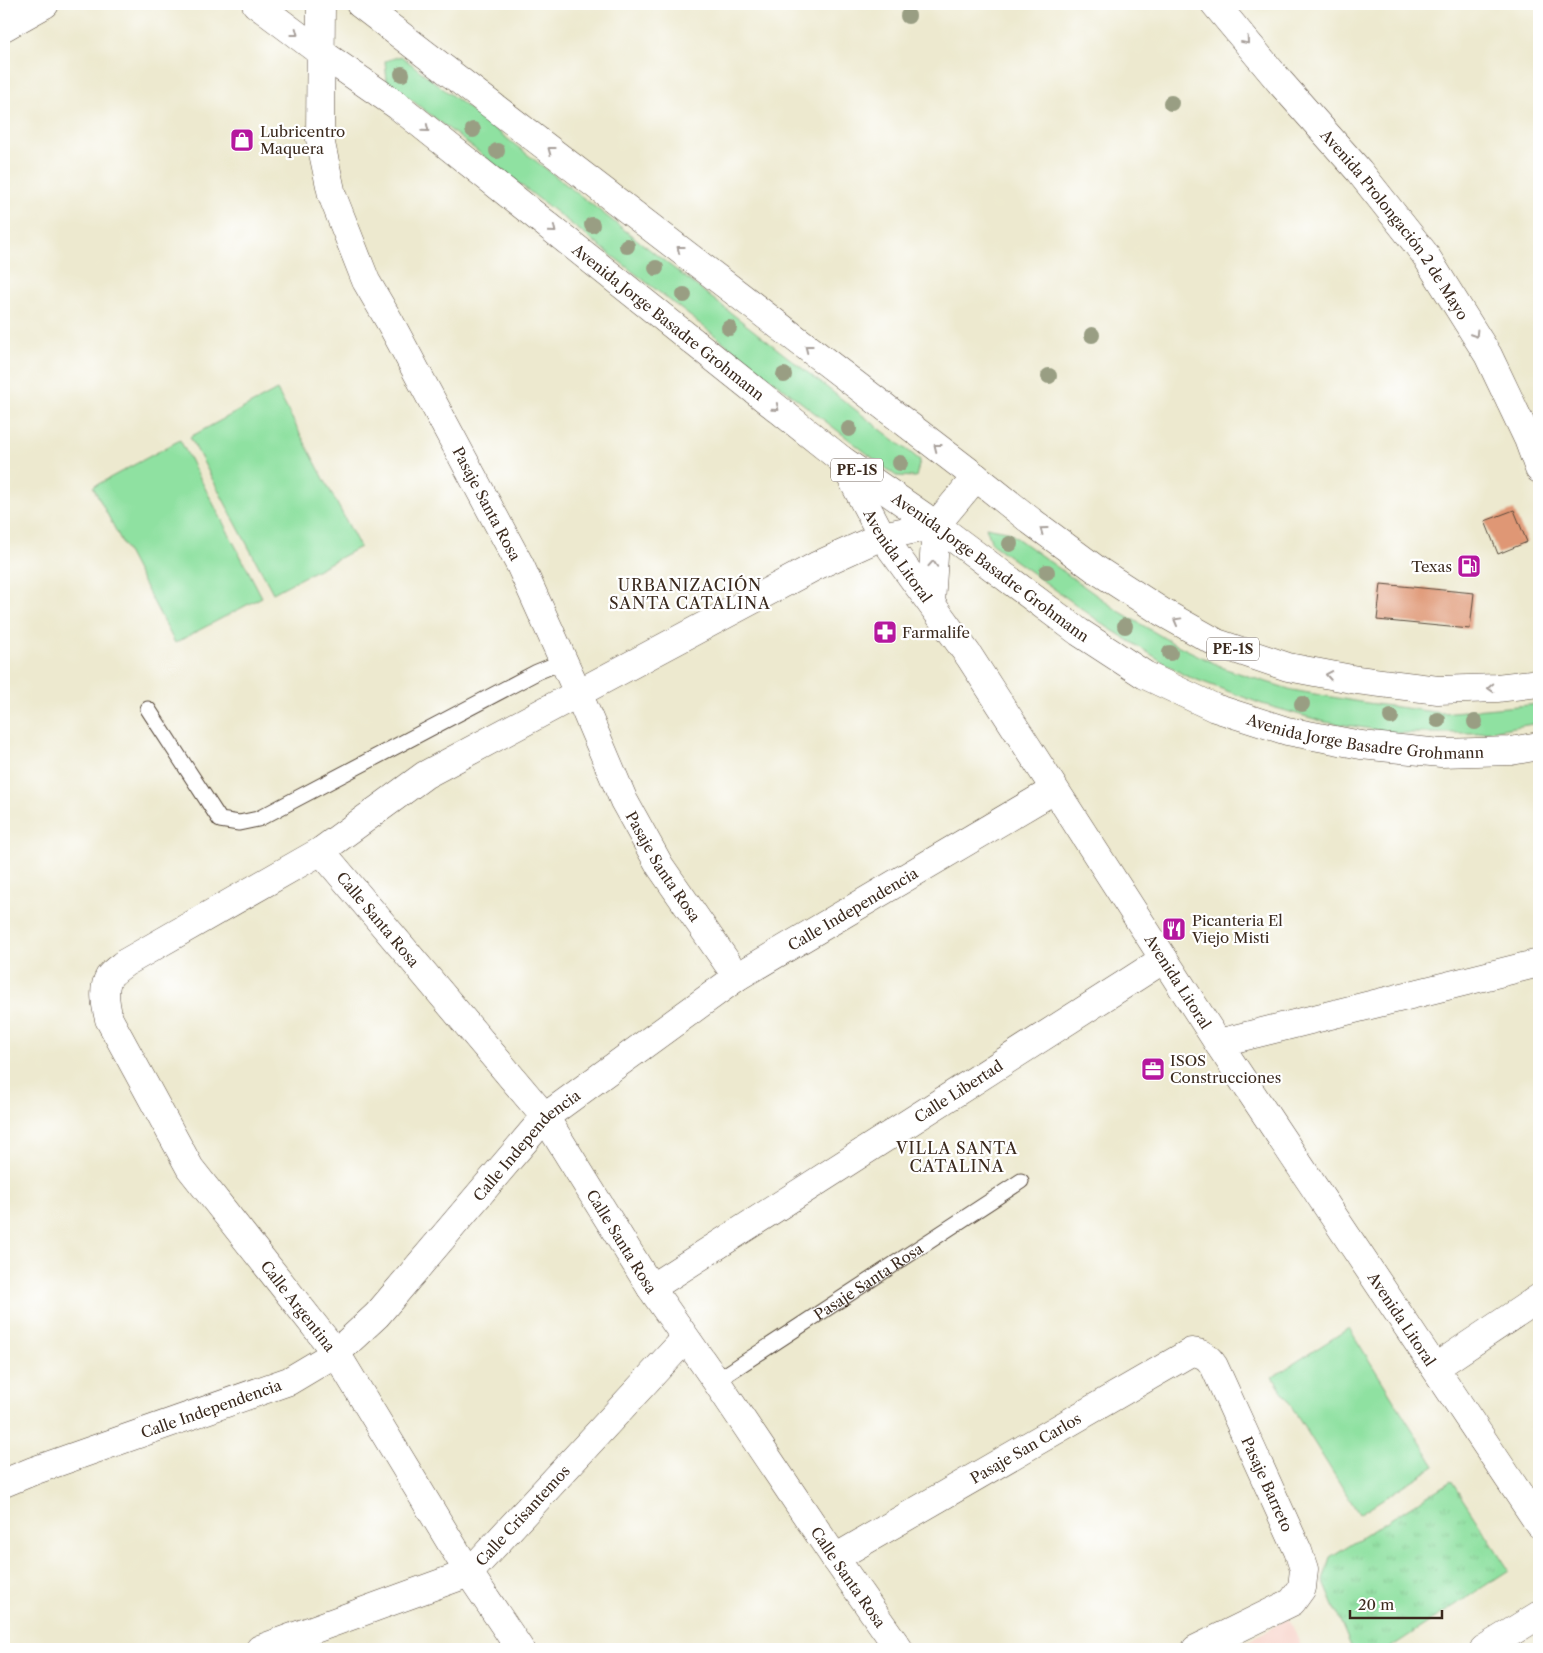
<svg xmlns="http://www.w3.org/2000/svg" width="1543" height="1653" font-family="'Libre Caslon Text',serif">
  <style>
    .built { fill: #f7d1c7 }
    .grass { fill: #8fe1a1; stroke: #658660 }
    .park { fill: url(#park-tufts); stroke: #658660 }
    .building { fill: #df9775 }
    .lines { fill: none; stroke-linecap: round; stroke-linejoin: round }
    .service-casing { stroke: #564739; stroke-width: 17 }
    .minor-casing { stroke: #564739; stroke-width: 29 }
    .tertiary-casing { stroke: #564739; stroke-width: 29 }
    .trunk-casing { stroke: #564739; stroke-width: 29 }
    .service { stroke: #fff; stroke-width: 15 }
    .minor { stroke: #fff; stroke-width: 28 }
    .tertiary { stroke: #fff; stroke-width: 28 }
    .trunk { stroke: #fff; stroke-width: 28 }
    .tree { fill: #999e83 }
    .oneway { stroke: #a79f9a }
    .labels { text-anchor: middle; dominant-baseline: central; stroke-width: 4.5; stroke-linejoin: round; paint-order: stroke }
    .shield { fill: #fff; stroke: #766a62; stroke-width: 1 }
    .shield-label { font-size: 14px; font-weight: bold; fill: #3b2a1e }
    .poi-label { font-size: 15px; fill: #3b2a1e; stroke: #fff; text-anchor: start }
    .street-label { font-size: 15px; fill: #3b2a1e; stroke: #fff }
    .neighbourhood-label { font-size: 16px; letter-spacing: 1px; fill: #3b2a1e; stroke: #fff }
  </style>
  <defs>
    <pattern id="park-tufts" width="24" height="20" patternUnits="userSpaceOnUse" patternTransform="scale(1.25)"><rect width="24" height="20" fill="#8fe1a1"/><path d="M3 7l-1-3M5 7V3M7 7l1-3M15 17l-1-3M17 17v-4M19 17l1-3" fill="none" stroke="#7cc18a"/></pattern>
  </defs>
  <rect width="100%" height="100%" fill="#fff"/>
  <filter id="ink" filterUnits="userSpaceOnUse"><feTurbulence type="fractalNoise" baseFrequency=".02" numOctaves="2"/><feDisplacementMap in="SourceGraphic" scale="10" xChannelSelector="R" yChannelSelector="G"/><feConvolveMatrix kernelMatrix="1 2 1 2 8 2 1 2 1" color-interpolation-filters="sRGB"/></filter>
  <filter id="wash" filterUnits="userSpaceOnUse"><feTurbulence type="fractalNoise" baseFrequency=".0096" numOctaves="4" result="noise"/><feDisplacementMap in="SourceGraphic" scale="20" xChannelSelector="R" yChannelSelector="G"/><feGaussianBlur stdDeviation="1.12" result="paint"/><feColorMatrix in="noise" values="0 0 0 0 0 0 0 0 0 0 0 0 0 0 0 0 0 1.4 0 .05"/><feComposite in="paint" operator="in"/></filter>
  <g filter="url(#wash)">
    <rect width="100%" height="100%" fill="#ede9cf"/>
    <path class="built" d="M1289 1618 1302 1649H1234Z"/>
    <g class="grass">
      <path d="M401 56 920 460 916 477 896 476 387 81 385 61Z"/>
      <path d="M277 390 360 547 273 593 190 437Z"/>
      <path d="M180 440 262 597 175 643 93 487Z"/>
      <path d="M986 527 1007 531 1117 610 1171 642 1226 669 1292 690 1360 702 1442 713 1539 704V723L1477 733H1398L1325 722 1262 704 1184 675 1107 627 992 544Z"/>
      <path d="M1349 1328 1435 1466 1359 1514 1273 1377Z"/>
    </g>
    <path class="park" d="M1451 1481 1509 1570 1388 1649H1352L1323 1580 1330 1557Z"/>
    <g id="blocks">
      <g class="building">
        <path d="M1514 510 1527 542 1498 554 1485 521Z"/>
        <path d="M1381 584 1474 593 1470 629 1377 620Z"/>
      </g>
    </g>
  </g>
  <g filter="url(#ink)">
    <use href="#blocks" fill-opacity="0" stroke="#564739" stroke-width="1"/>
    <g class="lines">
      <g class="service-casing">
        <g id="service">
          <path d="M148 709 220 820 239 823 258 819 537 672 564 661"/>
          <path id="s1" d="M716 1381 1021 1181"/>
        </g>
      </g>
      <g class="minor-casing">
        <g id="minor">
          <path id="s2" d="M321 4 320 139 332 195 366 281 391 324 520 565 578 693 624 801 660 866 737 977"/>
          <path d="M4 27 45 4"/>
          <path id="s3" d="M321 851 545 1117 651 1288 716 1381 835 1558 899 1649"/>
          <path d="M1218 1043 1539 963"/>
          <path id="s4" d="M651 1288 1164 959"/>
          <path d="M1436 1367 1539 1298"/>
          <path id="s5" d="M4 1483 33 1471 289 1381 336 1353 377 1315 545 1117 737 977 1054 790"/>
          <path id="s6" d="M835 1558 1191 1352C1203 1353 1208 1357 1214 1366L1298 1551 1304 1569 1302 1588 1292 1602 1196 1649"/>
          <path id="s7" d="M260 1649 469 1573 685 1339"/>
          <path d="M520 1649 469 1573 336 1353 190 1168 109 1019C106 1007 102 989 109 977 112 972 120 967 125 963L321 851 425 775 816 566 882 536 936 525"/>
          <path d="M1484 1649 1539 1615"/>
        </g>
      </g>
      <g class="tertiary-casing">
        <g id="tertiary">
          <path id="s8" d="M1215 4 1280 82 1359 171 1424 253 1488 355 1528 439 1539 469"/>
          <path id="s9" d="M842 460 882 536 969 656 1218 1043 1539 1524"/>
          <path d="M931 603 936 525 976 477"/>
        </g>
      </g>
      <g class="trunk-casing">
        <g id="trunk">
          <path id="s10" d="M256 4 320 52 398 106 842 460 936 525 1079 632 1145 675 1215 708 1287 731 1361 745 1441 753 1511 751 1539 746"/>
          <path d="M360 4 976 477 1031 521 1097 570 1162 612 1217 643 1288 667 1357 680 1438 690 1497 688 1539 683"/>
        </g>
      </g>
      <use href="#service" class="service"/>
      <use href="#minor" class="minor"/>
      <use href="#tertiary" class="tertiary"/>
      <use href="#trunk" class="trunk"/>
    </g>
    <g class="tree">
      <circle cx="908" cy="16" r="8"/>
      <circle cx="402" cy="74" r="8"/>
      <circle cx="1171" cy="103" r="8"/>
      <circle cx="473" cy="130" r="8"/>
      <circle cx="497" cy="151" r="8"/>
      <circle cx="592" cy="225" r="8"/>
      <circle cx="627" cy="246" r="8"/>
      <circle cx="656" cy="268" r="8"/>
      <circle cx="684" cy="295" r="8"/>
      <circle cx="729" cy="328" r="8"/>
      <circle cx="1092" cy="335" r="8"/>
      <circle cx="784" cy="375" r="8"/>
      <circle cx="1049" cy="376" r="8"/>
      <circle cx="849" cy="429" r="8"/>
      <circle cx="900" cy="463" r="8"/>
      <circle cx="1010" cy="544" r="8"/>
      <circle cx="1047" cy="572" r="8"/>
      <circle cx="1125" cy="626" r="8"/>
      <circle cx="1170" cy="653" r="8"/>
      <circle cx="1302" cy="704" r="8"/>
      <circle cx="1391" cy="717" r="8"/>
      <circle cx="1438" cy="720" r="8"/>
      <circle cx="1475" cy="722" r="8"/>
    </g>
    <defs><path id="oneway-chevron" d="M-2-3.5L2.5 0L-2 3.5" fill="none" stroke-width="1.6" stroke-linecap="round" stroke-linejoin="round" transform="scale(1.25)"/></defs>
    <g class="oneway">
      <use href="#oneway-chevron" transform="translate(295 33) rotate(37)"/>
      <use href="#oneway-chevron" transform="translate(1246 41) rotate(50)"/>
      <use href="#oneway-chevron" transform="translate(426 129) rotate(39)"/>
      <use href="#oneway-chevron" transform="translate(551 150) rotate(-143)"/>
      <use href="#oneway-chevron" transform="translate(553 230) rotate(39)"/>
      <use href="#oneway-chevron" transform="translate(680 249) rotate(-142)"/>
      <use href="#oneway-chevron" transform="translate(1475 334) rotate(58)"/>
      <use href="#oneway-chevron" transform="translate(808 348) rotate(-142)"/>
      <use href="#oneway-chevron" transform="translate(776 408) rotate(39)"/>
      <use href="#oneway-chevron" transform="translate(937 447) rotate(-142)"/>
      <use href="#oneway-chevron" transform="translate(1043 530) rotate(-144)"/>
      <use href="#oneway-chevron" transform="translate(933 564) rotate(-86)"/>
      <use href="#oneway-chevron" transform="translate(1177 621) rotate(-151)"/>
      <use href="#oneway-chevron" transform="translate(1329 675) rotate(-170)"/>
      <use href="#oneway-chevron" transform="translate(1491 688) rotate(177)"/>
    </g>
  </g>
  <defs>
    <g id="shop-square" transform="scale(1.25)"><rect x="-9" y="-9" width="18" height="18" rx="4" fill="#b5179e" stroke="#fff"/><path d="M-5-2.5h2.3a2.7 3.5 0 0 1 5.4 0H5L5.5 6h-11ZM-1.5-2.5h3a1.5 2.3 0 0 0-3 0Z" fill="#fff"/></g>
    <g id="fuel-square" transform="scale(1.25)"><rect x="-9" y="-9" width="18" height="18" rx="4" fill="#b5179e" stroke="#fff"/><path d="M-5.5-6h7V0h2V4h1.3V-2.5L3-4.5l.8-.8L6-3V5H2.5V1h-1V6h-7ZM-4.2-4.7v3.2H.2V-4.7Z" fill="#fff"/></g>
    <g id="pharmacy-square" transform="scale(1.25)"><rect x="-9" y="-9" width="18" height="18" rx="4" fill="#b5179e" stroke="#fff"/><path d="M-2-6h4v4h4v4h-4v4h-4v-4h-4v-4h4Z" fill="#fff"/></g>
    <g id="restaurant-square" transform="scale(1.25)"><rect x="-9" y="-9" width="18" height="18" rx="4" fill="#b5179e" stroke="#fff"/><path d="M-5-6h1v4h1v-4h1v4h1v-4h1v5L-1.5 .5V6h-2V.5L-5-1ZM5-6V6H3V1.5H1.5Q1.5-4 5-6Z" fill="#fff"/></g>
    <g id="office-square" transform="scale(1.25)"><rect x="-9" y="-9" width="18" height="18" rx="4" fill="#b5179e" stroke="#fff"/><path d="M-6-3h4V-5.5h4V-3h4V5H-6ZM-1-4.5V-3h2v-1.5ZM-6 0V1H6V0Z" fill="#fff"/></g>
  </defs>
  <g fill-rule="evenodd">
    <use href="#shop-square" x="242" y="140"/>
    <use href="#fuel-square" x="1469" y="566"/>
    <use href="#pharmacy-square" x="885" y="632"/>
    <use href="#restaurant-square" x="1174" y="929"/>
    <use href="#office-square" x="1153" y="1069"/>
  </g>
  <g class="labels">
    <g class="shield">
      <rect x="831" y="458.5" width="52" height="23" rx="4"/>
      <rect x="1207" y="637.5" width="52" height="23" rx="4"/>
    </g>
    <g class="shield-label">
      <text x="857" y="470">PE-1S</text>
      <text x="1233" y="649">PE-1S</text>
    </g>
    <g class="poi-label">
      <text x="260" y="131">Lubricentro<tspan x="260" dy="17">Maquera</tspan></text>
      <text x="1452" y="566" text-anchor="end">Texas</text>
      <text x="902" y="632">Farmalife</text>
      <text x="1192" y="920">Picanteria El<tspan x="1192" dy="17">Viejo Misti</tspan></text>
      <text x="1170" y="1060">ISOS<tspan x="1170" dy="17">Construcciones</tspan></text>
    </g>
    <g class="street-label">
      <text stroke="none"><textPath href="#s8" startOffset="285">Avenida Prolongación 2 de Mayo</textPath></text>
      <text stroke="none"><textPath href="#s10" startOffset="521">Avenida Jorge Basadre Grohmann</textPath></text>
      <text stroke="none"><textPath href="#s2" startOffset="538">Pasaje Santa Rosa</textPath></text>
      <text stroke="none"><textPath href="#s9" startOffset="111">Avenida Litoral</textPath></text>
      <text stroke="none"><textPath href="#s10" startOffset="926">Avenida Jorge Basadre Grohmann</textPath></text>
      <text stroke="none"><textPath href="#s10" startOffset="1346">Avenida Jorge Basadre Grohmann</textPath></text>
      <text stroke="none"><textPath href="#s2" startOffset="942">Pasaje Santa Rosa</textPath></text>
      <text stroke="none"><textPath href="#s5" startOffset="1045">Calle Independencia</textPath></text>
      <text stroke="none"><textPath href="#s3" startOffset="89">Calle Santa Rosa</textPath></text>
      <text stroke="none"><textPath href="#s9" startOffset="621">Avenida Litoral</textPath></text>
      <text stroke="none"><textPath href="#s4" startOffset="365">Calle Libertad</textPath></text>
      <text stroke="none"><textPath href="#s5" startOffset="640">Calle Independencia</textPath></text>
      <text stroke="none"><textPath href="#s3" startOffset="494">Calle Santa Rosa</textPath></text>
      <text stroke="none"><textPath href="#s1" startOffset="182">Pasaje Santa Rosa</textPath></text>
      <text transform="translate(298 1306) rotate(52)">Calle Argentina</text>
      <text stroke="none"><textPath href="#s9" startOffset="1026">Avenida Litoral</textPath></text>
      <text stroke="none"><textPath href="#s5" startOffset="220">Calle Independencia</textPath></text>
      <text stroke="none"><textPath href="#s6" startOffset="220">Pasaje San Carlos</textPath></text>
      <text stroke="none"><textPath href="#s6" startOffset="569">Pasaje Barreto</textPath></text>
      <text stroke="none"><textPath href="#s7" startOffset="301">Calle Crisantemos</textPath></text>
      <text stroke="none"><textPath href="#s3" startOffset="899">Calle Santa Rosa</textPath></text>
    </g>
    <g class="neighbourhood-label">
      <text x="690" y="585">URBANIZACIÓN<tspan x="690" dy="18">SANTA CATALINA</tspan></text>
      <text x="957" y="1148">VILLA SANTA<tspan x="957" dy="18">CATALINA</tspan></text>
    </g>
  </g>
  <rect width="1543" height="1653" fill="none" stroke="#fff" stroke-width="20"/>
  <path d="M1350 1610v8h92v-8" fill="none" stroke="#3b2a1e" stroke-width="2.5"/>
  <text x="1358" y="1610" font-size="15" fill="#3b2a1e" stroke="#ffffff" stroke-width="4" paint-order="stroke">20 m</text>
</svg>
